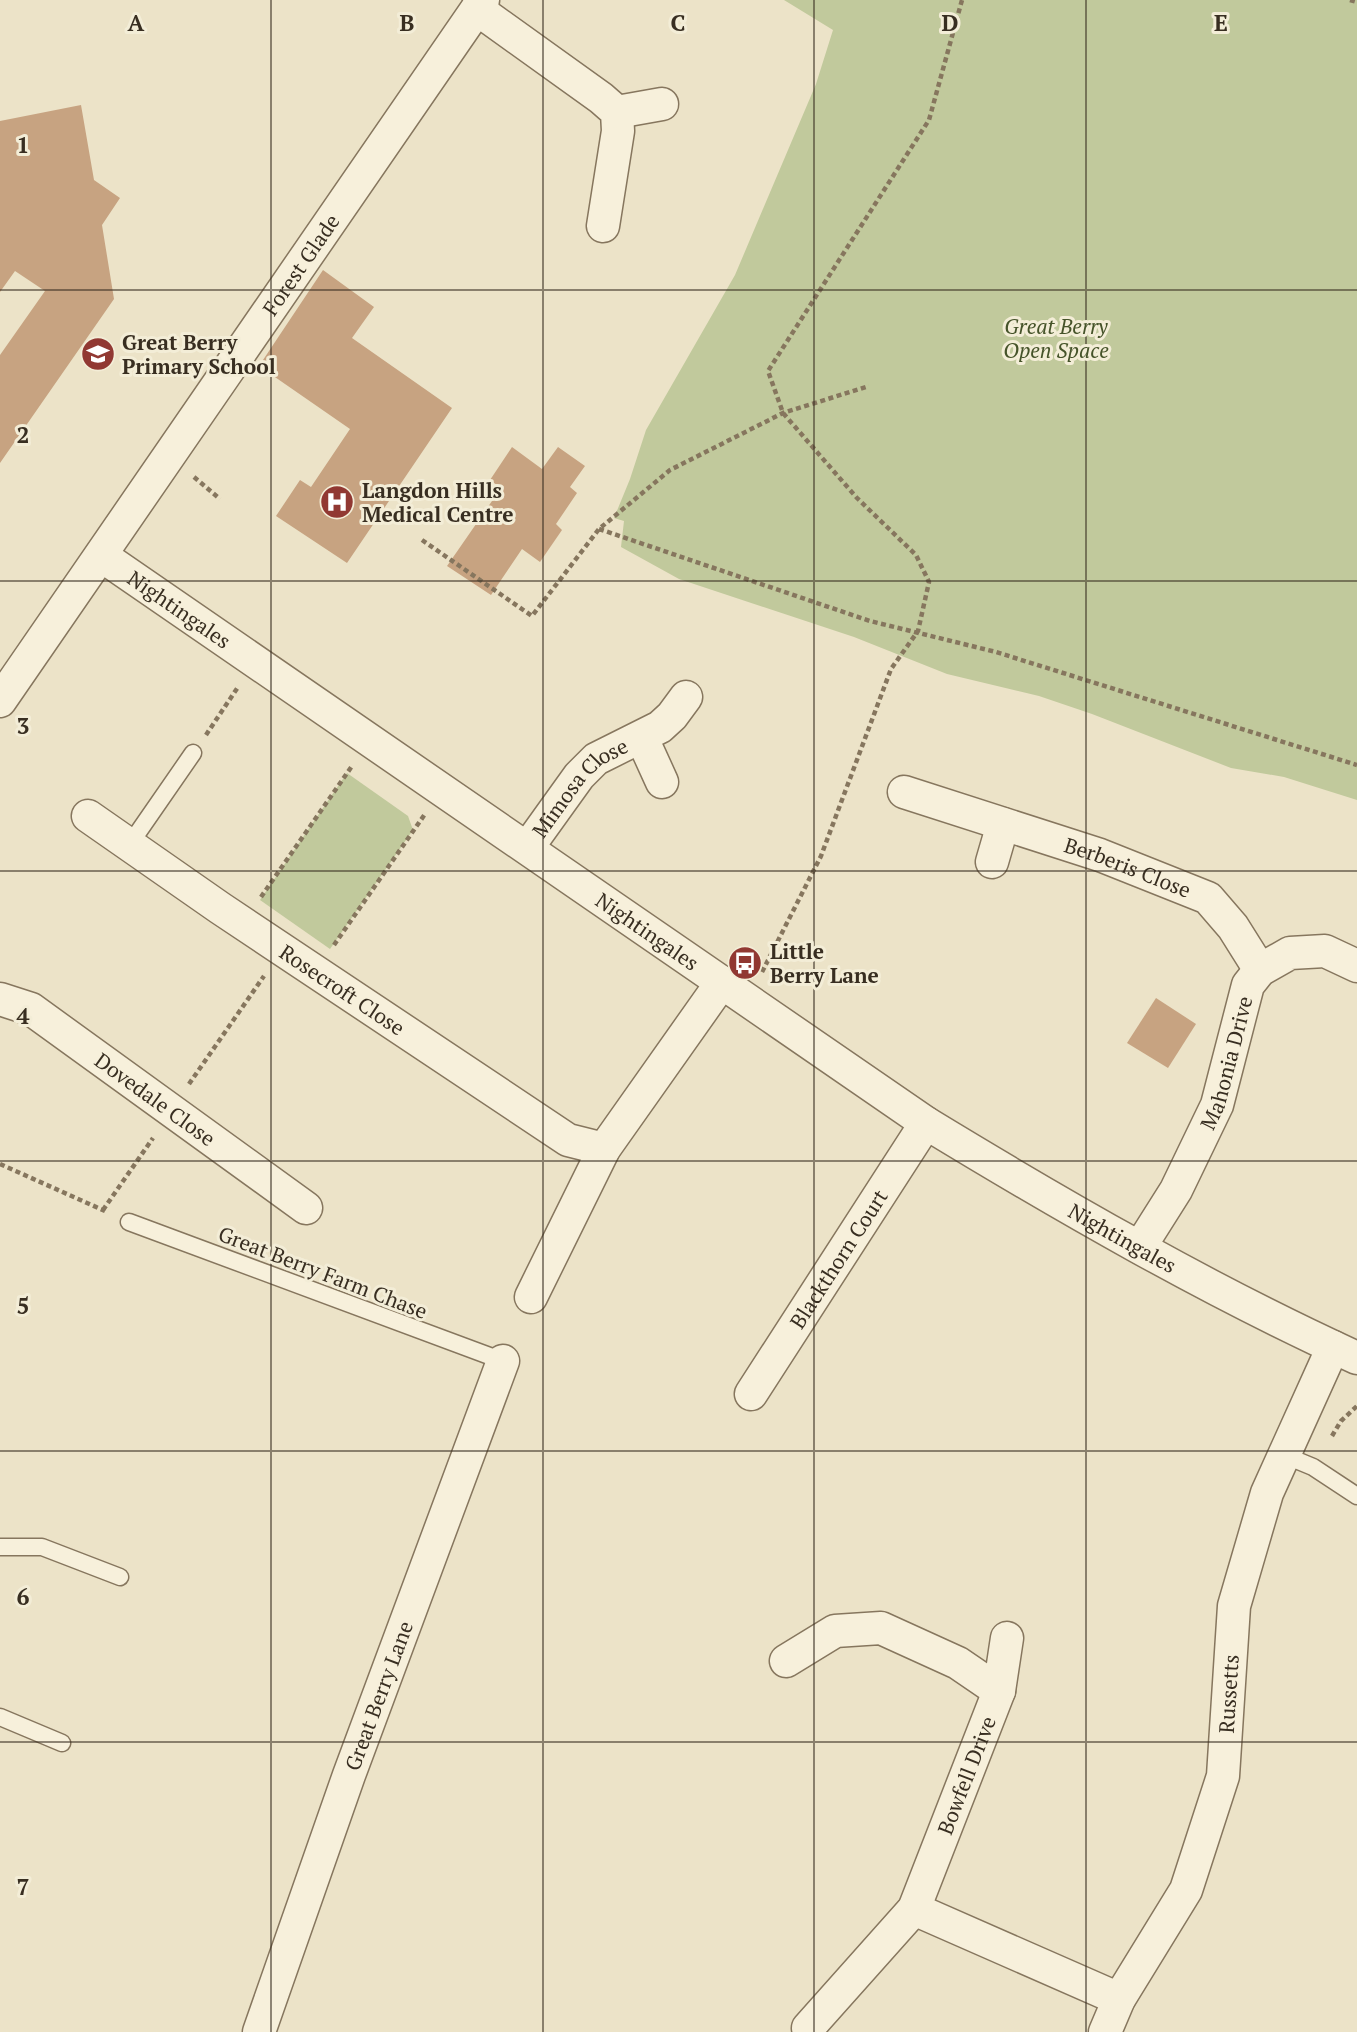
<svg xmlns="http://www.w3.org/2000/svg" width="1357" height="2032" font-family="'PT Serif',serif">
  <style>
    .green { fill: #c1c99c }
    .building { fill: #c7a381 }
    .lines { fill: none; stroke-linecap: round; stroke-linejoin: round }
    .lane-casing { stroke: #86765e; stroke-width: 19 }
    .street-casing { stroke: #86765e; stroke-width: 35 }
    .path { stroke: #86765e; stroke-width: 4.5; stroke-dasharray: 5 3.5; stroke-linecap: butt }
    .lane { stroke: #f7f0db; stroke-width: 16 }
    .street { stroke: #f7f0db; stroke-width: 32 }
    .grid { fill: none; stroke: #382e21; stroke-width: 2; stroke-opacity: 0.55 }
    .labels { text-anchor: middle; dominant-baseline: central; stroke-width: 6; stroke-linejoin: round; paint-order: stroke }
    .street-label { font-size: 21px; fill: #382e21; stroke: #f3edd7 }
    .park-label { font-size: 21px; font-style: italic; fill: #455329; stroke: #f3edd7 }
    .poi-label { font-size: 21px; font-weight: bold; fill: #382e21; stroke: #f3edd7; text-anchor: start }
    .grid-label { font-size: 23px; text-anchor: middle; font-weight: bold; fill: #382e21; stroke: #f3edd7; stroke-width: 6; stroke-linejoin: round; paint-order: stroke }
  </style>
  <rect width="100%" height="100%" fill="#ece3c8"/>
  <g class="green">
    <path d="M784 0H1357V800L1284 777 1231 768 1092 714 1039 696 947 674 854 637 679 579 621 547 624 521 614 518 630 479 646 430 735 275 816 84 833 30Z"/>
    <path d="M347 773 408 816 413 830 330 949 260 900Z"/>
  </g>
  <g class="building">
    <path d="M81 105 94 180 120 198 102 225 114 299 0 463V355L45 291 15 271 0 292V121Z"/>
    <path d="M323 270 374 307 352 338 452 408 347 563 276 516 300 480 311 487 350 429 259 366Z"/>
    <path d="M512 447 542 469 558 447 585 466 570 487 577 493 556 524 562 530 540 562 522 549 491 595 447 566 501 488 490 480Z"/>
    <path d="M1156 998 1196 1024 1168 1068 1127 1043Z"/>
  </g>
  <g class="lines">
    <g class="lane-casing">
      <g id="lane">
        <path d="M130 844 193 753"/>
        <path d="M129 1222 503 1361"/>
        <path d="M1284 1455 1313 1467 1357 1496"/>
        <path d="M0 1547H42L120 1577"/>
        <path d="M0 1717 62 1743"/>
      </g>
    </g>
    <g class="street-casing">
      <g id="street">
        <path d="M477 9 601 98 617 112 618 131 603 226"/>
        <path d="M617 112 662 104"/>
        <path id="s1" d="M102 556 926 1123C1064 1207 1210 1291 1357 1358"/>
        <path id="s2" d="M0 701 483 0"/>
        <path d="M642 738 662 782"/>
        <path id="s3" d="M904 792 1100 855 1208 898 1233 927 1260 970"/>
        <path id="s4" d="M88 816 220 908 568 1140 604 1149"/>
        <path id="s5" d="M528 847 579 776 596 759 660 727 672 716 686 697"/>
        <path d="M992 862 1003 824"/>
        <path id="s6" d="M0 999 31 1009 306 1208"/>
        <path id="s7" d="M1140 1247 1176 1190 1217 1105 1248 985 1260 970 1290 953 1325 951 1357 966"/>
        <path d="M531 1297 604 1149 722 982"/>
        <path id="s8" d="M751 1394 926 1123"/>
        <path d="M786 1661 835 1631 881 1628 958 1663 999 1691"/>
        <path d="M914 1909 1119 1999"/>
        <path id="s9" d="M808 2028 914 1909 999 1691 1007 1638"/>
        <path id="s10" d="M259 2032 349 1775 503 1361"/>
        <path id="s11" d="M1105 2032 1119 1999 1186 1890 1223 1776 1234 1606 1267 1493 1333 1347"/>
      </g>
    </g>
    <g class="path">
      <path d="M1350 0 1357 2"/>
      <path d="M194 477 220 499"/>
      <path d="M599 529 870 621 996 652 1357 765"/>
      <path d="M422 540 532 616 599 529 670 470 783 413 869 386"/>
      <path d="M206 735 238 687"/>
      <path d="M261 897 352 766"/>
      <path d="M334 945 425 814"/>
      <path d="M762 972 821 856 891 669 918 631 929 582 916 555 857 498 783 413 768 371 929 120 962 0"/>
      <path d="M189 1084 264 976"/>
      <path d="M0 1164 105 1211"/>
      <path d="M103 1210 153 1138"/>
      <path d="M1332 1436 1341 1421 1357 1406"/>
    </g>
    <use href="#lane" class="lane"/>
    <use href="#street" class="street"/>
  </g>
  <path class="grid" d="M271 0V2032M543 0V2032M814 0V2032M1086 0V2032M0 290H1357M0 581H1357M0 871H1357M0 1161H1357M0 1451H1357M0 1742H1357"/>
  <defs>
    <g id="school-disc" transform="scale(1.75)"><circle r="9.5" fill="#913832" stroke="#f3edd7"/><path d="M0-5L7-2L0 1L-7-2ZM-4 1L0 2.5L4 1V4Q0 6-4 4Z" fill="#fff"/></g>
    <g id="hospital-disc" transform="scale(1.75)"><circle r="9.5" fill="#913832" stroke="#f3edd7"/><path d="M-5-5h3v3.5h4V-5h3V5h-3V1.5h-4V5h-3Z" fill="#fff"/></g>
    <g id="bus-disc" transform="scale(1.75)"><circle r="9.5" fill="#913832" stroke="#f3edd7"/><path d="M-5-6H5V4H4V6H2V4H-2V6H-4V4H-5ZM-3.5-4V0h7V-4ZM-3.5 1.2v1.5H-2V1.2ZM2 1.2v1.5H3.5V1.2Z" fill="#fff"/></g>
  </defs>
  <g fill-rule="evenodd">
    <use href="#school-disc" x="98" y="354"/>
    <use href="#hospital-disc" x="337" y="502"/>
    <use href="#bus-disc" x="745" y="963"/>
  </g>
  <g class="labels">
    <g class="street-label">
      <text stroke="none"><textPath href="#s2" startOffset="530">Forest Glade</textPath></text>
      <text stroke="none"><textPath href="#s1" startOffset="94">Nightingales</textPath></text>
      <text stroke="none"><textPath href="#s5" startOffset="80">Mimosa Close</textPath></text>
      <text stroke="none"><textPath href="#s3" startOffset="236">Berberis Close</textPath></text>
      <text stroke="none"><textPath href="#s1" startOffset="662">Nightingales</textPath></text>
      <text stroke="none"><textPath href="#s4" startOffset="308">Rosecroft Close</textPath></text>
      <text stroke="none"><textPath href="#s7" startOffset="205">Mahonia Drive</textPath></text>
      <text stroke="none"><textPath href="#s6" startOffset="186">Dovedale Close</textPath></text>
      <text stroke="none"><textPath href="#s1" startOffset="1228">Nightingales</textPath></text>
      <text stroke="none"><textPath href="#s8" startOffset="161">Blackthorn Court</textPath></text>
      <text transform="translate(323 1272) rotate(21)">Great Berry Farm Chase</text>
      <text stroke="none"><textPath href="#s11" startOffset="366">Russetts</textPath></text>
      <text stroke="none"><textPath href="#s10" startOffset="357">Great Berry Lane</textPath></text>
      <text stroke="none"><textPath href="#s9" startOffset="303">Bowfell Drive</textPath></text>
    </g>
    <g class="park-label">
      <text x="1056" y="326">Great Berry<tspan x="1056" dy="24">Open Space</tspan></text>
    </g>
    <g class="poi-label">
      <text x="122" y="342">Great Berry<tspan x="122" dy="24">Primary School</tspan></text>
      <text x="362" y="490">Langdon Hills<tspan x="362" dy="24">Medical Centre</tspan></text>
      <text x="770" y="951">Little<tspan x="770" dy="24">Berry Lane</tspan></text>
    </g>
  </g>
  <g class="grid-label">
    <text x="136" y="31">A</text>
    <text x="407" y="31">B</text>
    <text x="678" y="31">C</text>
    <text x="950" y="31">D</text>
    <text x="1221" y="31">E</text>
    <text x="23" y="153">1</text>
    <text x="23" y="443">2</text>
    <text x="23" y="734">3</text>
    <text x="23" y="1024">4</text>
    <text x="23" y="1314">5</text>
    <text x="23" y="1605">6</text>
    <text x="23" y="1895">7</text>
  </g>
</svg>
